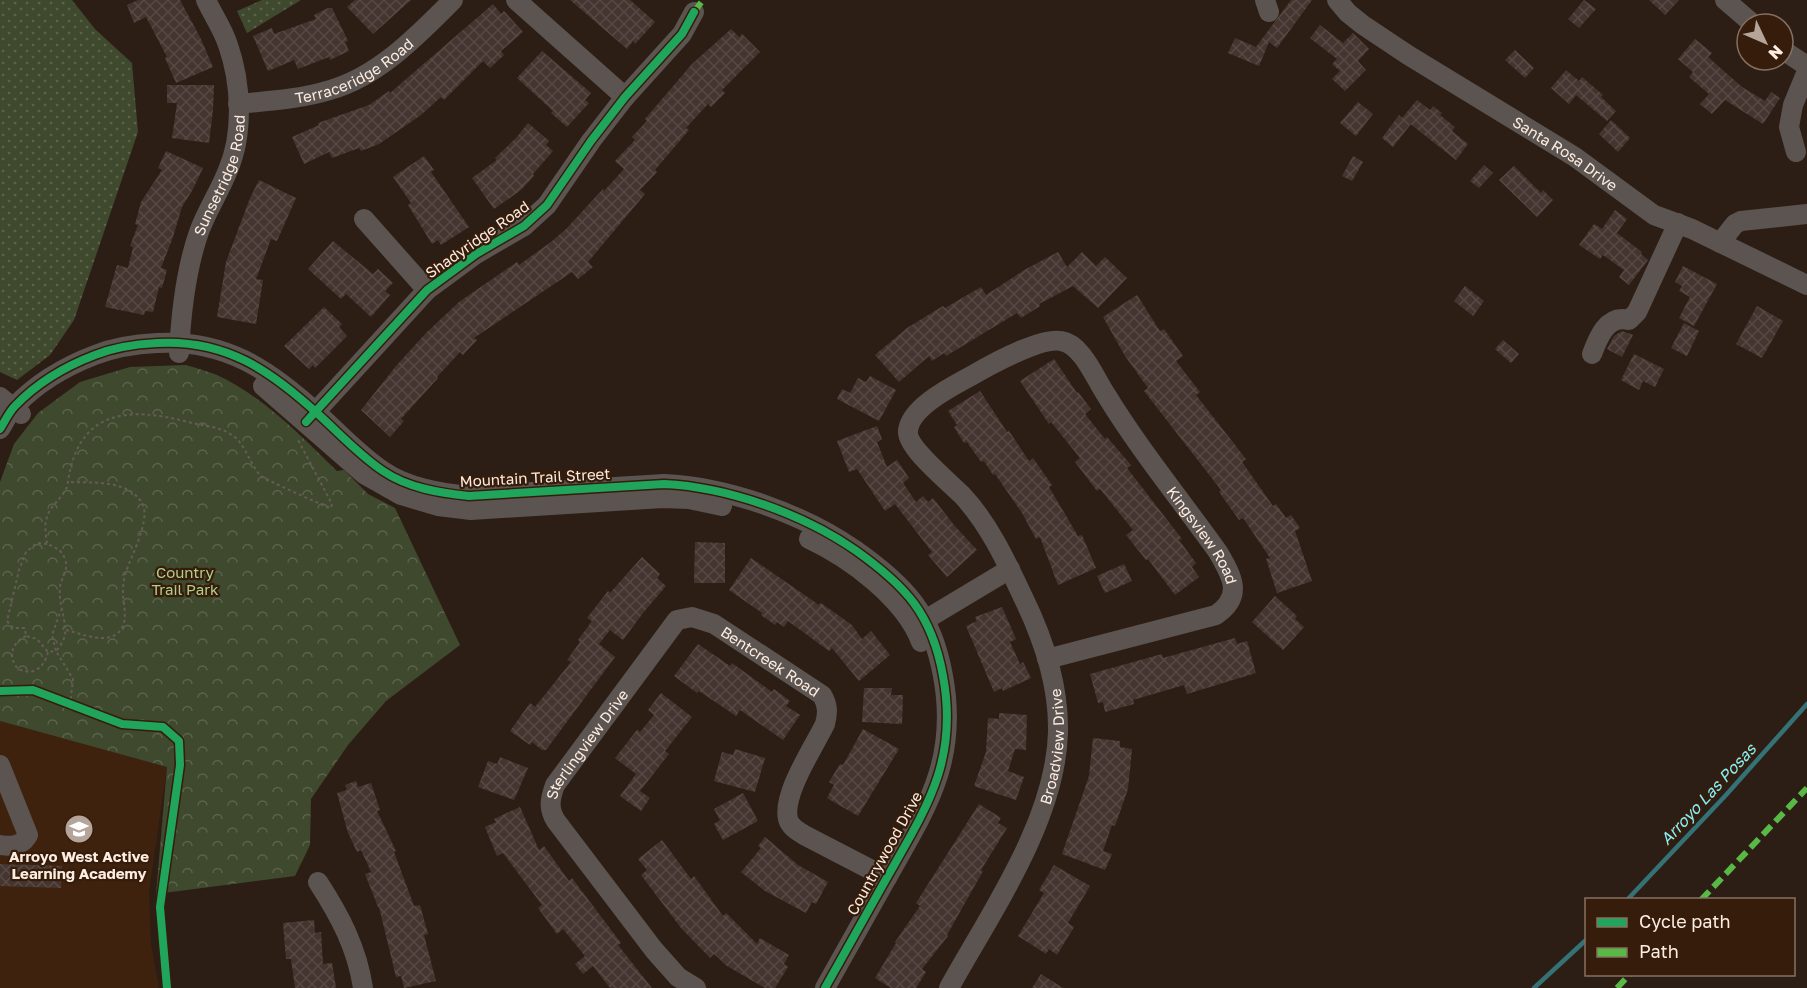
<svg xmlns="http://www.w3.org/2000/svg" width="1807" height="988" font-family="'Golos Text',sans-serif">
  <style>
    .built { fill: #3f220d }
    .grass { fill: url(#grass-dots) }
    .park { fill: url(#park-crowns) }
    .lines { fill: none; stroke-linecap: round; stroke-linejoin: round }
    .stream { stroke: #347276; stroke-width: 4.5 }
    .building { fill: url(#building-cross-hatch) }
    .path { stroke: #645c56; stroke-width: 2; stroke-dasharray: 3 3; stroke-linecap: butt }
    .minor { stroke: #5c5450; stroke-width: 20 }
    .quiet { stroke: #58b947; stroke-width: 6; stroke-dasharray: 12 6; stroke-linecap: butt }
    .cycleway-casing { stroke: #361d0b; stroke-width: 11 }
    .cycleway { stroke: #20a55d; stroke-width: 8 }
    .labels { text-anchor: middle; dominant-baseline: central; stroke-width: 4.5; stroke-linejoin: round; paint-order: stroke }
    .street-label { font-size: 15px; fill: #fdece1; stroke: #361d0b }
    .park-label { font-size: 15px; fill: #afd08a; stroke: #361d0b }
    .poi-label { font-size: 15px; font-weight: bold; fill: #fdece1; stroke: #361d0b }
    .water-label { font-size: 16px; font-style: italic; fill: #85f0fa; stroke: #361d0b }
  </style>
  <defs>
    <pattern id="grass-dots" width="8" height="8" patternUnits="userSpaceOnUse" patternTransform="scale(1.5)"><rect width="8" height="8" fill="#3f492e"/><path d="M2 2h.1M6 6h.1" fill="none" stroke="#5c634c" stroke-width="1.8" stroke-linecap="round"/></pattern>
    <pattern id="park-crowns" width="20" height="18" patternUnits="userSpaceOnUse" patternTransform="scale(1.5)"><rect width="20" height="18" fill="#3f492e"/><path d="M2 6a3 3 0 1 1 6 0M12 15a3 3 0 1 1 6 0" fill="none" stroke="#5c634c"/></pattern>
    <pattern id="building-cross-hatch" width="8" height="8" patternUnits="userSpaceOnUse" patternTransform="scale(1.5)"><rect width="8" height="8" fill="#453530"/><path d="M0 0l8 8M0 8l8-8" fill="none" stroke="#584944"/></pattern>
  </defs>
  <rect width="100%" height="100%" fill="#2c1e15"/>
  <path class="built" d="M0 721 167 767 149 892 151 944 159 988H0Z"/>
  <g class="grass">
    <path d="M0 0H72L95 29 132 63 138 132 74 320 50 355 17 380 0 372Z"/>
    <path d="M262 0H301L247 33 237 11Z"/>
  </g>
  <path class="park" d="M186 365C196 368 207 371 217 375 264 397 301 436 337 471L344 470 368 494 395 508 460 645 386 701 348 745 311 799 310 845 295 876 156 894 167 767 0 721V482L14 444 38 413 80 382 130 367Z"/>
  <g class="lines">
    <g class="stream">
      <path d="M1627 900 1726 795 1807 704"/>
      <path d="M1534 988 1586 940"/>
    </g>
  </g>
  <g class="building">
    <path d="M138 0H180L200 37 213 67 176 83 165 58 167 57 146 17 134 23 127 5Z"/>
    <path d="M355 0H411L373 34 347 7Z"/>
    <path d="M570 0H630L655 22 635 44 633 41 627 49Z"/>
    <path d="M1291 0H1312L1277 48 1269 42 1259 66 1228 53 1235 38 1256 47Z"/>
    <path d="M1584 0 1596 9 1579 28 1568 19Z"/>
    <path d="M1649 0H1679L1665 15Z"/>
    <path d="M493 4 501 14 504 11 523 32 501 51 504 55 490 68 483 61 444 100 441 97 421 115 379 144 361 151 359 148 332 158 329 152 304 164 292 137 319 125 318 123 369 105 389 91 390 93Z"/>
    <path d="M328 8H332L348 41 345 42 349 51 330 60 329 57 298 69 294 60 268 71 253 36 272 28 274 34 316 19 314 15Z"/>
    <path d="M1320 25 1343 43 1353 33 1369 49 1358 61 1366 70 1345 91 1332 79 1340 71 1332 64 1337 59 1310 38Z"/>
    <path d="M731 29 739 37 742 34 760 52 722 90 725 93 711 107 708 104 686 128 689 130 655 170 657 172 640 190 645 194 588 262 593 267 578 279 572 272 474 338 477 340 463 355 460 352 437 377 438 378 401 419 404 421 390 437 361 410 396 366 426 333 459 302 517 262 519 265 551 242 566 229 603 189 604 191 624 169 615 161 635 140 632 137 647 121 645 119 692 64Z"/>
    <path d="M1695 39 1712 53 1708 57 1742 87 1765 101 1771 92 1780 98 1763 124 1725 100 1712 114 1700 104 1709 94 1689 77 1693 72 1678 59Z"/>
    <path d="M1515 50 1534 68 1525 78 1505 60Z"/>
    <path d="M542 51 591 93 585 100 589 103 567 127 551 113 553 111 517 78Z"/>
    <path d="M1566 70 1579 81 1582 77 1603 95 1601 97 1616 111 1607 121 1576 95 1569 104 1551 88Z"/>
    <path d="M167 85H214L213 110 209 143 172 138 177 103H167Z"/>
    <path d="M1417 100 1430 110 1433 106 1442 113 1440 115 1455 127 1452 131 1468 144 1456 160 1404 119 1411 124 1393 147 1382 138 1399 115 1402 118Z"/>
    <path d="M1358 102 1373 114 1356 136 1340 123Z"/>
    <path d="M1611 120 1630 138 1618 152 1599 134Z"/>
    <path d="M528 123 549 141 546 145 553 151 533 174 534 176 521 190 494 209 472 178 497 160 495 158 516 138Z"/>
    <path d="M166 151 203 168 193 189 182 207 173 237 161 268 167 270 162 288 159 287 153 312 145 311 144 315 105 307 117 265 128 268 133 247 130 246 138 225 135 224 141 202 162 170 158 168Z"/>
    <path d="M424 156 434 170 431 172 469 227 441 245 438 240 432 244 408 205 411 203 393 177Z"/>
    <path d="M1353 156 1363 162 1352 181 1342 176Z"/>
    <path d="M1484 165 1493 173 1479 188 1470 181Z"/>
    <path d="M1514 166 1541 193 1543 190 1553 200 1537 217 1499 180Z"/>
    <path d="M259 180 296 198 277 241 271 239 256 279 263 280 256 324 217 317 226 262 250 198Z"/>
    <path d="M1615 210 1627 219 1617 233 1642 252 1641 254 1648 260 1629 285 1619 277 1624 270 1603 255 1600 259 1579 245 1594 224 1602 229Z"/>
    <path d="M333 241 373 274 378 269 393 283 385 291 390 295 371 317 346 294 341 299 308 269Z"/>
    <path d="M1058 252 1067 267 1082 252 1096 266 1105 257 1127 278 1098 308 1073 286 1039 304 1040 306 1021 318 1017 313 946 356 944 353 932 361 929 356 899 382 875 355 907 328 943 306 945 308 981 287 986 295 1026 269Z"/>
    <path d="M1683 266 1717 284 1694 326 1679 318 1690 297 1679 291 1682 286 1675 282Z"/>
    <path d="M1465 286 1484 301 1473 316 1454 301Z"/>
    <path d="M1137 295 1160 331 1164 329 1183 356 1176 361 1200 392 1196 395 1246 459 1242 462 1273 506 1276 504 1286 518 1291 515 1300 528 1295 531 1312 581 1277 593 1266 559 1270 558 1243 518 1239 520 1219 492 1221 490 1144 391 1148 388 1125 356 1103 317Z"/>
    <path d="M1757 306 1783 321 1762 358 1736 344Z"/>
    <path d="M324 307 342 324 339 327 347 336 315 368 313 365 309 369 284 346Z"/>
    <path d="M1684 323 1699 331 1687 356 1671 348Z"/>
    <path d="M1622 331 1633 335 1622 357 1607 349 1614 336Z"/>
    <path d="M1503 340 1519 354 1511 363 1495 349Z"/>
    <path d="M1634 354 1664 369 1655 387 1643 381 1639 390 1621 380Z"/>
    <path d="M1054 359 1077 393 1078 392 1091 409 1085 414 1105 439 1107 437 1131 465 1127 468 1182 539 1179 540 1196 563 1192 567 1199 577 1175 595 1148 559 1146 560 1126 535 1133 530 1100 489 1097 491 1075 462 1080 458 1051 422 1049 424 1020 381Z"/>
    <path d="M870 376 896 390 879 421 837 399 842 389 850 393 858 378 866 382Z"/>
    <path d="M980 391 1007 432 1009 431 1029 461 1033 458 1052 485 1049 487 1078 536 1082 535 1096 568 1058 585 1040 537 1036 539 1022 513 995 474 993 475 984 461 981 462 967 442 964 443 954 427 957 425 948 411Z"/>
    <path d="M877 426 882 439 877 442 887 467 897 460 909 478 903 483 916 502 923 496 928 502 933 498 954 525 977 550 947 577 928 555 932 552 895 504 885 511 857 469 849 472 837 441Z"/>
    <path d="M695 542 725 543V583H694Z"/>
    <path d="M642 557 660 574 657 578 666 586 643 613 623 640 610 630 599 644 615 657 546 750H542L532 742 530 745 510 731 530 703 535 707 571 662 567 660 580 642 578 640 592 621 587 618 608 591 610 593Z"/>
    <path d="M751 558 819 605 821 603 852 625 862 639 871 631 890 655 859 681 832 648 829 651 788 621 784 627 777 622 775 625 761 615 762 613 729 590Z"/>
    <path d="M1124 564 1132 581 1105 593 1097 576Z"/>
    <path d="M1275 596 1297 616 1295 619 1304 627 1283 650 1252 622Z"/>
    <path d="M1002 607 1016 639 1010 642 1020 664 1023 662 1031 678 1003 691 1002 688 994 692 966 626 977 621 975 617Z"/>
    <path d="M1235 638 1237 644 1247 641 1256 673 1187 694 1184 685 1133 700 1134 704 1105 712 1103 702 1098 703 1090 674 1162 654 1163 658Z"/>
    <path d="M698 644 730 666 732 663 772 692 774 689 790 701 786 706 800 715 783 740 740 710 736 716 699 691 697 693 674 676Z"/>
    <path d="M864 688H892L891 695H903L902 724 862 722Z"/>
    <path d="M661 693 692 717 665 751 669 754 640 791 650 798 641 811 620 796 636 774 615 758 637 730 640 732 654 715 648 710Z"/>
    <path d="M999 713 1027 715 1026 750 1015 749 1008 771 1024 777 1016 800 974 786 986 752 988 718 999 719Z"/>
    <path d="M863 729 899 749 858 816 827 798 834 785 829 782 840 764 843 765Z"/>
    <path d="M1093 738 1120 741V747L1132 749 1128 789 1115 826 1112 825 1103 851 1112 854 1105 870 1062 854 1089 776Z"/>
    <path d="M735 749 765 758 755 792 714 781 722 752 733 755Z"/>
    <path d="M500 757 528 768 514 800 478 787 488 761 497 764Z"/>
    <path d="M356 781 358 787 371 783 380 810 377 811 396 851 394 852 414 906 420 905 428 934 424 935 436 981 404 988 401 976 396 977 379 907H378L365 874 371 872 361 850 357 852 348 833 337 793 347 790 345 785Z"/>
    <path d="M743 793 758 821 723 840 714 824 720 820 714 809Z"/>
    <path d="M979 804 1001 818 998 823 1007 828 981 870 983 871 947 935 948 936 922 969 926 972 916 988H891L875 978 896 943 895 942 920 906 916 903Z"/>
    <path d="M520 807 539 850 544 846 569 881 572 878 621 943 618 945 652 988H610L593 966 583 974 575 964 585 956 563 929 557 934 538 908 542 905 503 853 497 856 485 827 496 822 494 819Z"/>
    <path d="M765 837 798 865 828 882 816 904 812 902 806 913 765 891 741 872 761 848 758 846Z"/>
    <path d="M662 840 691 879 694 876 723 916 726 913 757 944 760 938 789 955 784 964 788 967 775 988H765L727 966 714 954 710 958 681 928 641 875 647 870 638 859Z"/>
    <path d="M0 864 62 866 61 888 0 886Z"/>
    <path d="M1054 865 1090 886 1068 923 1074 927 1057 955 1049 949 1046 954 1018 936 1044 893 1039 890Z"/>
    <path d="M314 920 315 933 321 932 323 964 332 963 336 988H295L291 959H286L283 923Z"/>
    <path d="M1041 974 1063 988H1032Z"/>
  </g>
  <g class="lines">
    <g class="path">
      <path d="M47 544 37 543 26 552 19 570 7 621 13 628H25L26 636 37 639 48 652 56 651 52 635 61 610"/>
      <path d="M66 630C79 633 102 643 115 635 127 628 125 614 124 603 122 593 123 585 125 575 130 558 150 522 143 505 130 479 92 483 68 482"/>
      <path d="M26 636C12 643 7 656 18 669 34 676 44 668 48 652"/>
      <path d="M70 705 73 679 56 651C61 645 66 638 65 630 65 615 58 602 60 586 62 577 69 569 65 559 62 550 55 547 47 544 46 536 44 525 47 517 51 503 66 497 68 482 78 410 128 406 188 422 203 426 218 426 232 435 246 444 249 464 261 476 266 480 324 506 331 508L332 504 298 440"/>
    </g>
    <g class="minor">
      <path d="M516 0 625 97"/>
      <path d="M1265 0 1269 12"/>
      <path id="s1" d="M1337 0 1348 13 1363 25 1408 55 1575 157 1654 215 1692 229 1807 285"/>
      <path d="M1725 0 1753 24"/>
      <path d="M1783 50 1807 66"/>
      <path id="s2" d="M238 104C269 101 301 99 330 90 379 76 418 35 453 0"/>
      <path d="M1796 152 1789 127 1793 105 1807 71"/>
      <path d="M364 219 427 290"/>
      <path d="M1720 243 1735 224 1741 221 1807 214"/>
      <path id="s3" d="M179 353C181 313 186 269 199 232 207 210 220 191 228 170 244 133 241 82 228 45 223 29 213 15 206 0"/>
      <path d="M1592 354C1598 338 1607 314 1629 320L1637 312 1678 223"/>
      <path d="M263 386 364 474 401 495 438 506 471 510 663 498 689 499 722 506"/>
      <path d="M0 397 21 414"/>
      <path d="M308 420 427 290 476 254 524 226 547 205 591 141 625 97 682 34 694 12"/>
      <path d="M0 429C5 421 9 412 15 406 37 383 66 366 95 355 115 347 136 344 157 343 225 339 270 370 318 414 339 433 359 455 383 471 408 488 440 493 469 496L664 484C728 487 803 514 855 550 906 586 932 614 943 676 959 762 925 810 885 881 865 916 845 952 825 988"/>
      <path d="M809 539C850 558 905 599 921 642"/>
      <path d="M915 626 1010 569"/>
      <path d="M0 765 28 835C22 846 12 847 0 845"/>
      <path d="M318 882C340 916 357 948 363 988"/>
      <path id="s4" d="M696 988 678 977 654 950 556 821C548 808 550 799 555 785L677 620 692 617 714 624 822 695C828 705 828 713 825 724 814 747 782 794 788 819 790 827 798 831 804 835L887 878"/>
      <path id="s5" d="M949 988C991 912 1056 820 1058 732 1059 686 1043 638 1023 597 1006 561 989 524 962 495 949 482 906 447 908 431 910 407 953 386 971 376 990 365 1041 337 1061 341 1082 344 1095 378 1105 393 1139 449 1180 499 1218 552 1232 576 1244 596 1216 615L1047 659"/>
    </g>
    <g class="quiet">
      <path d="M694 12 703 0"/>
      <path d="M1701 900 1807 788"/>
      <path d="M1617 988 1630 974"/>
    </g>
    <g class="cycleway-casing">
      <g id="cycleway">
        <path d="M306 422 427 290 476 254 524 226 547 205 591 141 625 97 682 34 694 12"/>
        <path d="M0 429C5 421 9 412 15 406 37 383 66 366 95 355 115 347 136 344 157 343 225 339 270 370 318 414 339 433 359 455 383 471 408 488 440 493 469 496L664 484C728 487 803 514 855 550 906 586 932 614 943 676 959 762 925 810 885 881 865 916 845 952 825 988"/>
        <path d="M0 691 33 690 122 724 163 727 179 741 180 765 160 907 167 988"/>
      </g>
    </g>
    <use href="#cycleway" class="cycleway"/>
  </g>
  <defs>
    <g id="school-disc" transform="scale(1.5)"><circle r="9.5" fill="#b4a49a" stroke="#361d0b"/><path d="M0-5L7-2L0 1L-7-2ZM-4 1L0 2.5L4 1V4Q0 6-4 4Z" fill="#fff"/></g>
  </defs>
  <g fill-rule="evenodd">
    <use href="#school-disc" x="79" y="829"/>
  </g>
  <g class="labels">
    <g class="street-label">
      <text stroke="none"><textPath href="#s2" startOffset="123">Terraceridge Road</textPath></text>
      <text stroke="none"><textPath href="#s1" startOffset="276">Santa Rosa Drive</textPath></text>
      <text stroke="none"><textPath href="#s3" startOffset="184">Sunsetridge Road</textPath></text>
      <text transform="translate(477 239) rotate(-35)">Shadyridge Road</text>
      <text transform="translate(535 477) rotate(-3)">Mountain Trail Street</text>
      <text stroke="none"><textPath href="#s5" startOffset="1053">Kingsview Road</textPath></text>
      <text stroke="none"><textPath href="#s4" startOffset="568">Bentcreek Road</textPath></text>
      <text stroke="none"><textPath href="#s4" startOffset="308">Sterlingview Drive</textPath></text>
      <text stroke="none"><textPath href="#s5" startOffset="266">Broadview Drive</textPath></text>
      <text transform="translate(884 853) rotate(-61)">Countrywood Drive</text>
    </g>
    <g class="park-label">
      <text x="185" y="572">Country<tspan x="185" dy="17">Trail Park</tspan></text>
    </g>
    <g class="poi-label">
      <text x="79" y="856">Arroyo West Active<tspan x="79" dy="17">Learning Academy</tspan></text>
    </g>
    <g class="water-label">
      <text transform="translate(1708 794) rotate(-47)">Arroyo Las Posas</text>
    </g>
  </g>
  <rect x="1585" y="898" width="210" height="78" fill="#361d0b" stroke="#867061" stroke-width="1.5"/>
  <rect x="1597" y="918" width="30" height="9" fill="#20a55d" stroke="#867061" stroke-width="1.5"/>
  <text x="1639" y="928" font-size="18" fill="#fdece1">Cycle path</text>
  <rect x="1597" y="948" width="30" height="9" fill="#58b947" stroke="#867061" stroke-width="1.5"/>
  <text x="1639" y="958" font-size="18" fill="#fdece1">Path</text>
  <g transform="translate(1765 42) rotate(134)"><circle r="28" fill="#361d0b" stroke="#867061" stroke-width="1.5"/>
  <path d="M0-4.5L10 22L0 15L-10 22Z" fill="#b4a49a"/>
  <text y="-9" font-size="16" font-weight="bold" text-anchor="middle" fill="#fdece1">N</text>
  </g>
</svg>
